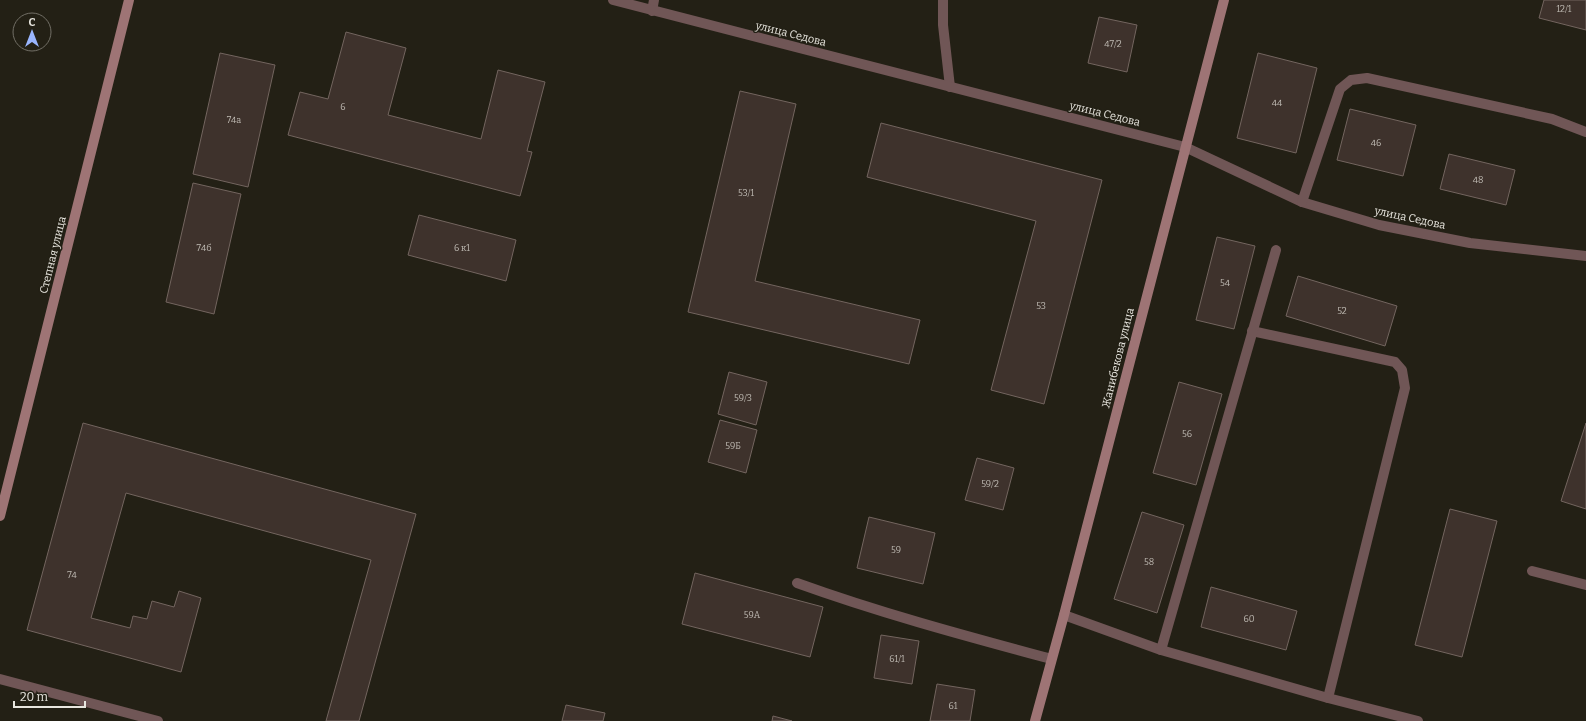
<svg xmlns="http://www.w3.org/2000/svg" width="1586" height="721" font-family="Bitter,serif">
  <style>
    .building { fill: #3e322c; stroke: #73655f }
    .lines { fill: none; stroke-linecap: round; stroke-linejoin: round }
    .lane { stroke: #705656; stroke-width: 10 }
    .street { stroke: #705656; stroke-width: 10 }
    .secondary { stroke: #9e7475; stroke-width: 10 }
    .labels { text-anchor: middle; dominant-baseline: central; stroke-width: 3; stroke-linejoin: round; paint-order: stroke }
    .number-label { font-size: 9px; fill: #beb9b2 }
    .street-label { font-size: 11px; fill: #e8e6df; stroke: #232015 }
  </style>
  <rect width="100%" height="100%" fill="#232015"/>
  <g class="building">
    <path d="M1544 0H1586V30L1539 18Z"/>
    <path d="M1099 17 1137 25 1127 72 1088 63Z"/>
    <path d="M346 32 406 48 388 115 481 139 498 70 545 82 527 151 532 152 520 196 288 135 300 92 328 99Z"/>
    <path d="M220 53 275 65 248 187 193 174Z"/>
    <path d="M1258 53 1317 68 1296 153 1237 138Z"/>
    <path d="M740 91 796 104 755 281 920 320 909 364 688 312Z"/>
    <path d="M1350 109 1416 125 1403 176 1337 160Z"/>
    <path d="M881 123 1102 180 1044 404 991 390 1036 221 867 177Z"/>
    <path d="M1449 154 1515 170 1506 205 1440 189Z"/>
    <path d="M193 183 241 194 214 314 166 302Z"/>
    <path d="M419 215 516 240 506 281 408 255Z"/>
    <path d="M1217 237 1255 246 1234 329 1196 320Z"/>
    <path d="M1298 276 1397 306 1385 346 1286 316Z"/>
    <path d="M729 372 767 382 756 425 718 414Z"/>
    <path d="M1179 382 1222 394 1196 485 1153 473Z"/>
    <path d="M720 420 757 430 746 473 708 462Z"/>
    <path d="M83 423 416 514 359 721H326L371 560 126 493 91 618 130 628 133 616 147 619 152 601 174 607 179 591 201 598 181 672 27 630Z"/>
    <path d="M1586 423V509L1561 501Z"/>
    <path d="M977 458 1014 468 1003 510 965 500Z"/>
    <path d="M1450 509 1497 521 1462 657 1415 645Z"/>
    <path d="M1142 512 1184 525 1157 613 1114 599Z"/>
    <path d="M869 517 935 533 923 584 857 568Z"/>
    <path d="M695 573 823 607 810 657 682 624Z"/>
    <path d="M1211 587 1297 611 1286 650 1201 627Z"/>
    <path d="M881 635 919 641 912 684 874 678Z"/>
    <path d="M937 684 975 690 970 721H930Z"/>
    <path d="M566 705 605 713 603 721H562Z"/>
    <path d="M773 716 792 721H772Z"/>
  </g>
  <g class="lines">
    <g class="lane">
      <path d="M943 0V25L950 87"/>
      <path d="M652 11 654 0"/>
      <path d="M1185 147 1302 202 1379 225 1470 243 1586 256"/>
      <path d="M1302 202 1340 89 1351 80 1367 78 1552 119 1586 132"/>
      <path d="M1252 331 1395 362 1402 370 1405 388 1328 698"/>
      <path d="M1532 571 1586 585"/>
      <path d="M797 583C880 613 966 636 1051 659"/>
      <path d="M1064 615 1161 650 1328 698 1418 721"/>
      <path d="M1161 650 1276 250"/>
    </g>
    <g class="street">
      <path d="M613 0 1185 147"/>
      <path d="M0 679 158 721"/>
    </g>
    <g class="secondary">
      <path d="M0 516 129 0"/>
      <path d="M1035 721 1064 615 1224 0"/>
    </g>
  </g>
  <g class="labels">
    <g class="number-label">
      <text x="1564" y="9">12/1</text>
      <text x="1113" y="44">47/2</text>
      <text x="1277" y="103">44</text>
      <text x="343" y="107">6</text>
      <text x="234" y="120">74а</text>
      <text x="1376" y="143">46</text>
      <text x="1478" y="180">48</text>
      <text x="746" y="193">53/1</text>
      <text x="204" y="248">74б</text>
      <text x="462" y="248">6 к1</text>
      <text x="1225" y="283">54</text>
      <text x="1041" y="306">53</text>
      <text x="1342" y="311">52</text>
      <text x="743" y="398">59/3</text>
      <text x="1187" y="434">56</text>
      <text x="733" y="446">59Б</text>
      <text x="990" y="484">59/2</text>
      <text x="896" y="550">59</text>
      <text x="1149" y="562">58</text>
      <text x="72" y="575">74</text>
      <text x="752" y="615">59А</text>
      <text x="1249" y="619">60</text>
      <text x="897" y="659">61/1</text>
      <text x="953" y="706">61</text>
    </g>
    <g class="street-label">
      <text transform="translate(791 34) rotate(14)">улица Седова</text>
      <text transform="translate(1105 114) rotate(14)">улица Седова</text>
      <text transform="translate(1410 218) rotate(12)">улица Седова</text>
      <text transform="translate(53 255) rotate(-76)">Степная улица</text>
      <text transform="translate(1118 358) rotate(-76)">Жанибекова улица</text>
    </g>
  </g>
  <g transform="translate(32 32)"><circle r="19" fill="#232015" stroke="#726f66"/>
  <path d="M0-3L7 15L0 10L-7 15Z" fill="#99b5fd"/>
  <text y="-6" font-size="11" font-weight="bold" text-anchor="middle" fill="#e8e6df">С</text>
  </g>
  <path d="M14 701v6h71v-6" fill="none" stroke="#e8e6df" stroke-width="2"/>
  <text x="20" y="701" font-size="12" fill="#e8e6df" stroke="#232015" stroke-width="3" paint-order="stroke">20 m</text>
</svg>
